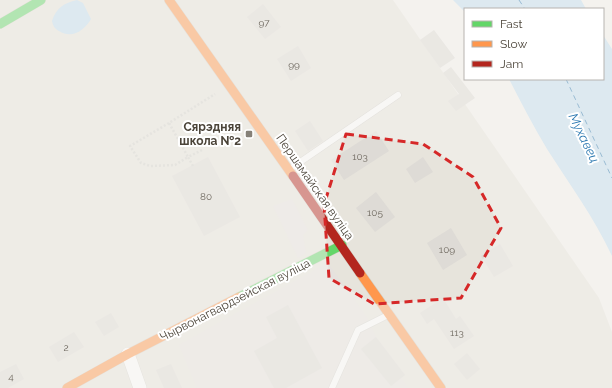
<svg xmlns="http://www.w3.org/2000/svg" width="612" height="388" font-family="Raleway,sans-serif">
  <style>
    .residential { fill: #e7e4dc }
    .industrial { fill: #e6e2de }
    .parking { fill: #e6e3df }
    .water { fill: #c0ddf1 }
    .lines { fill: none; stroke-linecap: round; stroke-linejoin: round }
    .ferry { stroke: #2e7ab2; stroke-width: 1; stroke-dasharray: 5 4; stroke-linecap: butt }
    .building { fill: #dedbd6 }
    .lane-casing { stroke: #d2d0cb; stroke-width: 7 }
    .street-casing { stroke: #d2d0cb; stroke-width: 14 }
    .fast-casing { stroke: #d3cfc5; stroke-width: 10 }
    .slow-casing { stroke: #d3cfc5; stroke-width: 10 }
    .jam-casing { stroke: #d3cfc5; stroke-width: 10 }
    .path { stroke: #d3d2cc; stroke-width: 2.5; stroke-dasharray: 2 2; stroke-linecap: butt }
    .lane { stroke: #fdfdfc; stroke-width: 6 }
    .street { stroke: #fdfdfc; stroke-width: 13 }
    .fast { stroke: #63d668; stroke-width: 9 }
    .slow { stroke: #ff974d; stroke-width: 9 }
    .jam { stroke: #b3261e; stroke-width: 9 }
    .marked { fill: none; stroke: #d62828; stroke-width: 3; stroke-dasharray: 8 5; stroke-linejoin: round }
    .poi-dot { fill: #868178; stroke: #fff; stroke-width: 1.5 }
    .labels { text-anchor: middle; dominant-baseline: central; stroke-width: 4; stroke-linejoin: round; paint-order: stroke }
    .number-label { font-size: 10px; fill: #706a61 }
    .poi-label { font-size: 12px; font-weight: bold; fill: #4b4439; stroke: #fff; text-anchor: end }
    .street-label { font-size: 12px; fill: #4b4439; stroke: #fff }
    .water-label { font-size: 13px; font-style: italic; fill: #2e7ab2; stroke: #fff }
  </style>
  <rect width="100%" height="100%" fill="#f4f2ee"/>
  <path class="residential" d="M0 0H393L599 298 612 332V388H0Z"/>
  <path class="industrial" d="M328 263 366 316 376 337 405 375 401 378 409 388H197L179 345Z"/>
  <path class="parking" d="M292 199 308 230 303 235 306 253 298 258 273 206Z"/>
  <g class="water">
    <path d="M77 0 83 3 91 19C84 31 72 39 59 31 55 29 53 26 52 21 56 8 64 3 77 0Z"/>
    <path d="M453 0H581L586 9H465V12Z"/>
    <path d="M603 35 612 49V256C594 217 570 185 547 149 533 126 521 102 509 79H603Z"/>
  </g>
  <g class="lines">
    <g class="ferry">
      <path d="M519 0 525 9"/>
      <path d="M566 79 612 178"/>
    </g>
  </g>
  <g class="building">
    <path d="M263 4 281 27 265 39 247 17Z"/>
    <path d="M434 30 455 58 440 68 420 40Z"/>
    <path d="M298 46 311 68 291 81 277 59Z"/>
    <path d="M451 67 475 98 456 111 448 101 459 94 443 73Z"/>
    <path d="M310 121 323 141 308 151 295 131Z"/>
    <path d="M376 131 389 151 344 180 331 160Z"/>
    <path d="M208 157 240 217 204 236 172 176Z"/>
    <path d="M423 157 433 172 415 183 406 169Z"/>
    <path d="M376 192 395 217 375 232 356 208Z"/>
    <path d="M451 228 467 255 443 270 427 243Z"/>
    <path d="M500 244 513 266 494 277 481 256Z"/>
    <path d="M443 298 456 319 460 316 474 336 454 349 434 319 427 324 420 313Z"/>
    <path d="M288 305 322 368 286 388H274L254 351 277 338 266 317Z"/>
    <path d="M111 313 119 327 104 336 95 322Z"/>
    <path d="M74 332 84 347 58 362 49 347Z"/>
    <path d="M376 337 405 375 391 386 361 349Z"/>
    <path d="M467 353 480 369 467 380 454 364Z"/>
    <path d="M16 364 24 379 8 388H0V372Z"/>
    <path d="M171 364 182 388H164L156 370Z"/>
  </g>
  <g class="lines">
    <g class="lane-casing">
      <g id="lane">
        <path d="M290 169 398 95"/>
        <path d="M332 388 358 330 388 315"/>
      </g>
    </g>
    <g class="street-casing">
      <path id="street" d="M128 354 140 388"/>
    </g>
    <g class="fast-casing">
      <g id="fast">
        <path d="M0 24 41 0"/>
        <path d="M239 297 342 245"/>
      </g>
    </g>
    <g class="slow-casing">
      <g id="slow">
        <path d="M169 0 293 176"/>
        <path d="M360 273 441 388"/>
        <path d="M67 388 128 354 239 297"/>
      </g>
    </g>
    <g class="jam-casing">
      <path id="jam" d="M293 176 360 273"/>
    </g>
    <g class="path">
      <path d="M169 123 130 146 141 163 150 166 175 165 188 157 169 123 215 94"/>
      <path d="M193 166 188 157 202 150"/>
    </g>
    <use href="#lane" class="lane"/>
    <use href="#street" class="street"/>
    <use href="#fast" class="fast"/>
    <use href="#slow" class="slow"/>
    <use href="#jam" class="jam"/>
  </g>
  <path d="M0 0H612V388H0ZM346 134 423 144 473 177 501 228 461 298 374 304 329 278 324 205Z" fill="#f4f2ee" fill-opacity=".55" fill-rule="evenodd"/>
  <path class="marked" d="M346 134 423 144 473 177 501 228 461 298 374 304 329 278 324 205Z"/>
  <rect class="poi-dot" x="245" y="130" width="8" height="8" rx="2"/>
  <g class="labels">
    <g class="number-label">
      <text x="264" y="22">97</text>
      <text x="294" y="64">99</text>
      <text x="360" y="156">103</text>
      <text x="206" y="196">80</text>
      <text x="375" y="212">105</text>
      <text x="447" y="249">109</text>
      <text x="457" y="332">113</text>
      <text x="66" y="347">2</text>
      <text x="11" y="376">4</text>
    </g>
    <g class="poi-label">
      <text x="241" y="127">Сярэдняя<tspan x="241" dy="14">школа №2</tspan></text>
    </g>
    <g class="street-label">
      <text transform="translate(315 187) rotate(55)">Першамайская вуліца</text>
      <text transform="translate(235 300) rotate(-27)">Чырвонагвардзейская вуліца</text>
    </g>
    <g class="water-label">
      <text transform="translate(584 138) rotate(64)">Мухавец</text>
    </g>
  </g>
  <rect x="464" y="8" width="140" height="72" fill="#ffffff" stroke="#b7b4b0"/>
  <rect x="472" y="21" width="20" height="6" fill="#63d668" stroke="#b7b4b0"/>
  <text x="500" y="28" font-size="12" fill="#4b4439">Fast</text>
  <rect x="472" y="41" width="20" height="6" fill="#ff974d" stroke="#b7b4b0"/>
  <text x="500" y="48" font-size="12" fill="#4b4439">Slow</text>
  <rect x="472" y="61" width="20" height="6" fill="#b3261e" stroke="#b7b4b0"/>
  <text x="500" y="68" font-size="12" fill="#4b4439">Jam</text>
</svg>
